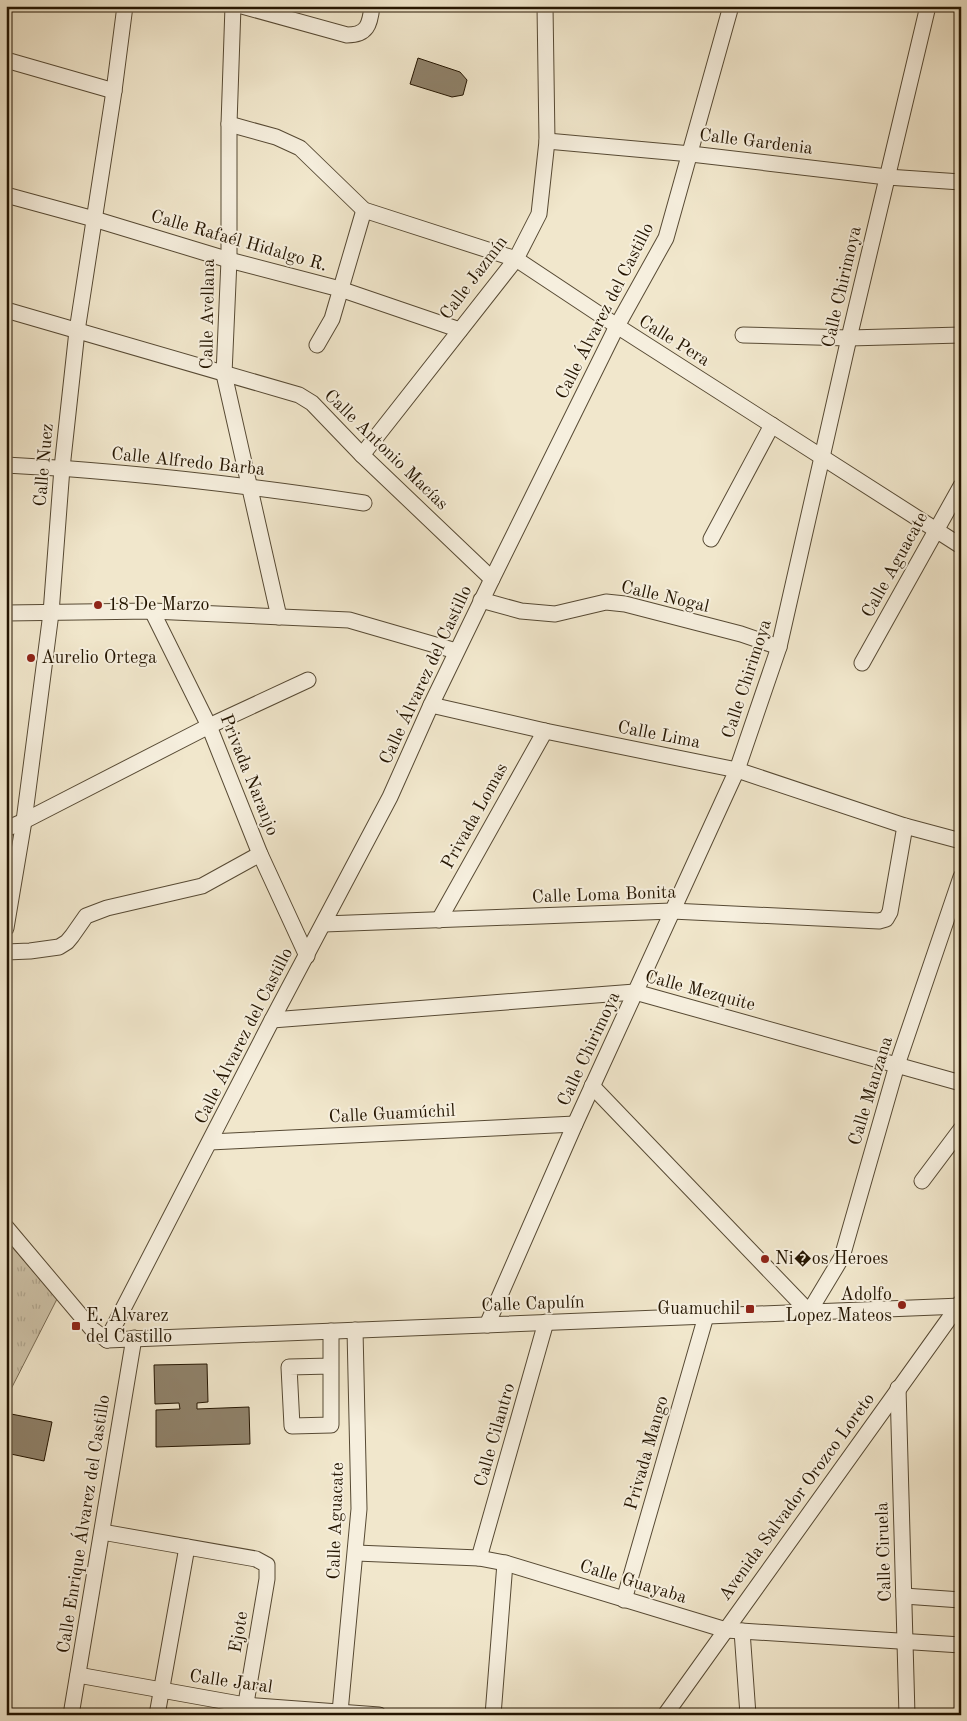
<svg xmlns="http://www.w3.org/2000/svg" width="967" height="1721" font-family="'Old Standard TT',serif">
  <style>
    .grass { fill: url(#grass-tufts); stroke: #796c55 }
    .building { fill: #8f826b; stroke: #241501 }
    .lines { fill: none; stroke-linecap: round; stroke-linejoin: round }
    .minor-casing { stroke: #574a34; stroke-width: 17 }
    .minor { stroke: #f6efde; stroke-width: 15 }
    .poi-dot { fill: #8f2418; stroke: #f6efde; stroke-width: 2 }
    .labels { text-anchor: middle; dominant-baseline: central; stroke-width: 4; stroke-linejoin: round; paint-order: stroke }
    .street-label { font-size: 18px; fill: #241501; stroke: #f6efde }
    .poi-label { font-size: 18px; fill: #241501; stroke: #f6efde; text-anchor: start }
  </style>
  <defs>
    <pattern id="grass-tufts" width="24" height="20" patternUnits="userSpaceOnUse" patternTransform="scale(1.25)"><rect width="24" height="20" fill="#cec3a9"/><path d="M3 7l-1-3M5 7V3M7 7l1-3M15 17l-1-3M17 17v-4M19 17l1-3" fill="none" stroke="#b1a790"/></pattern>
  </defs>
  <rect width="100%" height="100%" fill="#f1e7cc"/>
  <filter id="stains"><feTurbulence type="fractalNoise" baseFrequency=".004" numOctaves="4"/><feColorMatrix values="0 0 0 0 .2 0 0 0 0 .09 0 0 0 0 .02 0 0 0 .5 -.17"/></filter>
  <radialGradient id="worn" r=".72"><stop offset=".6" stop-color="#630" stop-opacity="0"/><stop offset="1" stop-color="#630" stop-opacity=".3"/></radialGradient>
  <path class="grass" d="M6 1240 57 1299 10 1391H6Z"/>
  <g class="building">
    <path d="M418 58 460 72 467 80 463 95 452 97 410 84Z"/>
    <path d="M207 1364 208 1402 197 1403V1409L249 1407 250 1444 156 1447V1410L180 1409 179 1403 155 1404 154 1365Z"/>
    <path d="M6 1413 52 1422 44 1461 6 1453Z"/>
  </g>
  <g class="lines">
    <g class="minor-casing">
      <g id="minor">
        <path d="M233 6 229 124V260L224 374 279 617"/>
        <path d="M242 6 347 35C367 35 370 25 372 6"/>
        <path d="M6 60 114 91"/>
        <path d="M229 124 276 137 300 148 364 210 516 259 617 326 961 546"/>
        <path d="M547 141 691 154 887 177 961 182"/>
        <path d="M6 195 94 219 229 260 340 289 460 330"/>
        <path d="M6 310 299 395 312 403 362 455 492 579"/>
        <path d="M743 335 849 338 961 335"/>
        <path d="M317 345 332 319 364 210"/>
        <path d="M362 455 516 259 539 214 547 141 545 6"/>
        <path d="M6 465C126 471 246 485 364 503"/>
        <path d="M711 539 772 425"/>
        <path d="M481 600 521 611 555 614 606 602 625 604 741 634 779 647"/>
        <path d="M152 611 209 726 260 854 307 956"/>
        <path d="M6 613 152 611 349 620 456 651"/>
        <path d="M862 663 961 486"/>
        <path d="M431 705 545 731 737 770 905 826 961 841"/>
        <path d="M6 829 24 821 209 726 308 680"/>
        <path d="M439 920 545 731"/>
        <path d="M324 924 672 911 879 921 886 919 890 912 905 826"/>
        <path d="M6 928 24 821 51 613 62 468 77 331 114 91 125 6"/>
        <path d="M6 952 30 951 59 947 67 942 72 936 86 916 107 908 202 886 260 854"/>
        <path d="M272 1020 635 992 961 1083"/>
        <path d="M592 1086 809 1312 842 1257 897 1065 961 877"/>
        <path d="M210 1142 575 1124"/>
        <path d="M922 1181 961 1129"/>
        <path d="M6 1227 92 1329 107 1340"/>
        <path d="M487 1325 575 1124 737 770 779 647 849 338 928 6"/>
        <path d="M107 1340 272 1020 390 797 431 705 492 579 617 326 666 238 731 6"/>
        <path d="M107 1340 961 1306"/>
        <path d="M331 1366 289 1367 292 1426 331 1425V1331"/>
        <path d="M898 1388 907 1715"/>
        <path d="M102 1532 256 1559 267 1565V1579L244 1715"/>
        <path d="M356 1553 479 1558 505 1563 726 1630 961 1645"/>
        <path d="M479 1558 546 1322"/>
        <path d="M904 1596 961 1600"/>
        <path d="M624 1600 706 1316"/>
        <path d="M742 1631 748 1715"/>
        <path d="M78 1675 245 1705 379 1715"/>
        <path d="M340 1712 359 1509 355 1330"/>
        <path d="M71 1715 134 1338"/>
        <path d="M157 1715 187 1547"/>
        <path d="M493 1715 505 1563"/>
        <path d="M665 1715 961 1302"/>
      </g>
    </g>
    <use href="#minor" class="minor"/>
  </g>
  <g class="poi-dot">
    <circle cx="98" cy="605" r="5"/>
    <circle cx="31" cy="658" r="5"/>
    <circle cx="765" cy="1259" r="5"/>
    <circle cx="902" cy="1305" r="5"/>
    <rect x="745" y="1304" width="10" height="10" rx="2.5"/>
    <rect x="71" y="1321" width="10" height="10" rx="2.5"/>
  </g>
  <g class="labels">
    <g class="street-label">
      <text transform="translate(756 142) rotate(7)">Calle Gardenia</text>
      <text transform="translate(239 241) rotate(16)">Calle Rafaél Hidalgo R.</text>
      <text transform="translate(474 278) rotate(-53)">Calle Jazmín</text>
      <text transform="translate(842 287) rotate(-77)">Calle Chirimoya</text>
      <text transform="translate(605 311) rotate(-63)">Calle Álvarez del Castillo</text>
      <text transform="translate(208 314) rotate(-89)">Calle Avellana</text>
      <text transform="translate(674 341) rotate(32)">Calle Pera</text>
      <text transform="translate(386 450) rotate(44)">Calle Antonio Macías</text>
      <text transform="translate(188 462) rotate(6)">Calle Alfredo Barba</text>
      <text transform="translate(44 465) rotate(-85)">Calle Nuez</text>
      <text transform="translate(895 565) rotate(-61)">Calle Aguacate</text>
      <text transform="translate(665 597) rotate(13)">Calle Nogal</text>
      <text transform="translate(426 675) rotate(-65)">Calle Álvarez del Castillo</text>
      <text transform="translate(747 679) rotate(-72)">Calle Chirimoya</text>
      <text transform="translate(659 735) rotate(11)">Calle Lima</text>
      <text transform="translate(249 775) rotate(68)">Privada Naranjo</text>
      <text transform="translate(475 816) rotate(-61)">Privada Lomas</text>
      <text transform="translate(604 895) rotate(-2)">Calle Loma Bonita</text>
      <text transform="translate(700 991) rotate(15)">Calle Mezquite</text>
      <text transform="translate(244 1036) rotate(-63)">Calle Álvarez del Castillo</text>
      <text transform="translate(589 1049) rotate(-65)">Calle Chirimoya</text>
      <text transform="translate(871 1091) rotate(-73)">Calle Manzana</text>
      <text transform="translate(392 1114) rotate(-3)">Calle Guamúchil</text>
      <text transform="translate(533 1304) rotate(-2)">Calle Capulín</text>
      <text transform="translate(495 1435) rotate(-74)">Calle Cilantro</text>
      <text transform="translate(647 1453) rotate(-74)">Privada Mango</text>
      <text transform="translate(797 1497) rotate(-54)">Avenida Salvador Orozco Loreto</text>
      <text transform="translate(336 1521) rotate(-88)">Calle Aguacate</text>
      <text transform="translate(84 1524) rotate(-81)">Calle Enrique Álvarez del Castillo</text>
      <text transform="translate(884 1552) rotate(-92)">Calle Ciruela</text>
      <text transform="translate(633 1582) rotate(17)">Calle Guayaba</text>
      <text transform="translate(239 1632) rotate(-80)">Ejote</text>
      <text transform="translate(231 1682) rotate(8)">Calle Jaral</text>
    </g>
    <g class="poi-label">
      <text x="108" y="605">18 De Marzo</text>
      <text x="41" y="658">Aurelio Ortega</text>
      <text x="775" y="1259">Ni�os Heroes</text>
      <text x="892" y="1295" text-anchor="end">Adolfo<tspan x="892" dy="21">Lopez Mateos</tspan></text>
      <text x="740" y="1309" text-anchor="end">Guamuchil</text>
      <text x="86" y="1316">E. Alvarez<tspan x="86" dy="21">del Castillo</tspan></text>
    </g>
  </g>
  <rect width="967" height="1721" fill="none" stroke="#f1e7cc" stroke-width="25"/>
  <rect x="8" y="8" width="952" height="1706" fill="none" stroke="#241501" stroke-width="2.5"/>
  <rect x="12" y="12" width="942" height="1696" fill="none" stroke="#241501"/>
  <rect width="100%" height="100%" filter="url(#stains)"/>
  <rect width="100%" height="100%" fill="url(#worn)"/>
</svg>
